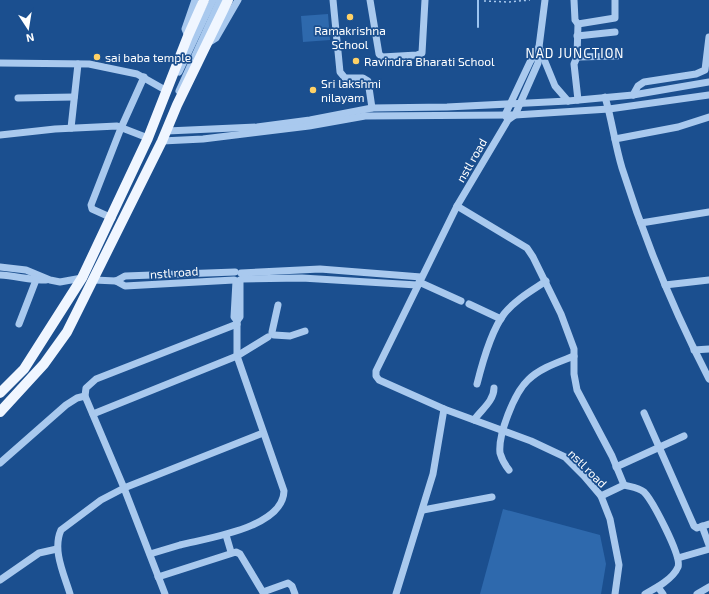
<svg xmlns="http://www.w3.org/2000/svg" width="709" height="594" font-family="'Exo 2',sans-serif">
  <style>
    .pitch { fill: #2e69ad }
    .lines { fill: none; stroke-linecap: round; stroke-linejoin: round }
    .stream { stroke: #9cc4f0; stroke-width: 2 }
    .path { stroke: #a9c9ee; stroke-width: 1.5; stroke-dasharray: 2 3; stroke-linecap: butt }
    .minor { stroke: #a9c9ee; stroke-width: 7 }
    .major { stroke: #f0f6ff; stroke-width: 10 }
    .poi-dot { fill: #ffd166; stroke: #1b4f8f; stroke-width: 1.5 }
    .labels { text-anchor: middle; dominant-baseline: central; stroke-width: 3.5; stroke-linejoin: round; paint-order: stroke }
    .poi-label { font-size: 12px; fill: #fff; stroke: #1b4f8f; text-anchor: start }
    .street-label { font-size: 12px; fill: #fff; stroke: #1b4f8f }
    .neighbourhood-label { font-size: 13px; letter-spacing: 1px; fill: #fff; stroke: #1b4f8f }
  </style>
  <rect width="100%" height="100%" fill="#1b4f8f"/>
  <g class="pitch">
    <path d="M328 14 330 40 303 42 301 16Z"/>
    <path d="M503 509 600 535 606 564 601 594H480Z"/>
  </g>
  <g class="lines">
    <path class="stream" d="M478 0V27"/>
    <path class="path" d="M484 1 509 2 530 0"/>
    <g class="minor">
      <path d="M333 0 340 72 345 78H363L368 81 372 108"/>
      <path d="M370 0 379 54 382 57 417 55 422 53 425 0"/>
      <path d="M545 0 539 47 555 86 568 101"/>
      <path d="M574 0 575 20 578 24 577 57 574 64 578 100"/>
      <path d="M578 24 615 18V0"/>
      <path d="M188 36 185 29 195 0"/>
      <path d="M577 36 615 32"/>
      <path d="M208 43 216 38 238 0"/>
      <path d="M577 57 617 56"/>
      <path d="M0 63 89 64 137 74 167 91"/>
      <path d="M179 72 213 0"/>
      <path d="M179 91 220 0"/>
      <path d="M633 95 638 86 644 82 696 74 705 70 709 37"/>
      <path d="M605 97C612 120 615 145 622 168 645 241 674 311 709 379"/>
      <path d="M18 98 74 97"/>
      <path d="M507 118 505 115 530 62 538 49"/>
      <path d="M71 128 78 64"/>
      <path d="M167 131 257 127 310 120 372 108 447 107 568 101 633 95 709 82"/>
      <path d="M0 135 55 129 117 126 148 138"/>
      <path d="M615 139 678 127 709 117"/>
      <path d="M162 141 203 139 309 126 365 116 515 115 609 109 709 95"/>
      <path d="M457 206 527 248 533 257 561 314 574 349V374L577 390 612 456 624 485 601 496"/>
      <path d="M112 218 92 209 91 205 121 128 144 77"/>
      <path d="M641 223 709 212"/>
      <path d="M0 267 26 270 50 280 60 282 82 278"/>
      <path d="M241 273 320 269 421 277"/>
      <path d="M0 275C16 276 30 280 46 280"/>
      <path d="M242 279 302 278 417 285"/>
      <path d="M94 280 116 281 125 276 235 272"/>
      <path d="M116 281 125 286 234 280"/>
      <path d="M419 282 461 301"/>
      <path d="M665 285 709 280"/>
      <path d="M469 304 501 319"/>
      <path d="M237 321 240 317V280"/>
      <path d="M19 324 36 280"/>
      <path d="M272 332 278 305"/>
      <path d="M274 335 290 336 305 331"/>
      <path d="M694 350 709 349"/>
      <path d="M477 384C482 364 491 331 504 314 515 300 531 291 546 281"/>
      <path d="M444 409 379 380 376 376V371L457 206 508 120 515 115 538 63 539 47"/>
      <path d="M644 413 694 526 697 528 709 524"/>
      <path d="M93 414 237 356 268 337"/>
      <path d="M474 420C481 410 494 401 494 388"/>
      <path d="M0 463 66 405 77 398 85 396"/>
      <path d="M616 467 684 436"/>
      <path d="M509 470C505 465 502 460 500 453 498 435 514 393 528 380 540 368 559 362 574 356"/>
      <path d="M624 485C631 487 638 487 644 492 652 500 682 556 678 567 673 579 656 588 645 594"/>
      <path d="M423 510 492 497"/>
      <path d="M702 526 709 545"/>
      <path d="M226 535 231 552"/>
      <path d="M150 554C160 551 170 548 180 545 207 538 283 528 284 491L237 356V321L234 317 236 281"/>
      <path d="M678 558 709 549"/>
      <path d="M158 577 236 552 240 554 264 594"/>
      <path d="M0 580 39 553 57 549"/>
      <path d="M658 587 663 594"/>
      <path d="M263 592 288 583 292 586 295 594"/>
      <path d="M70 594C64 574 52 550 61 530L101 500 124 488 263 433"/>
      <path d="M165 594 124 488 85 396 86 388 96 379 237 324"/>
      <path d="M396 594 433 474 444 409 531 441 565 457 584 476 601 496 610 519 619 565 615 594"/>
      <path d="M697 594 709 587"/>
    </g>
    <g class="major">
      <path d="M0 393 24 369 82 278 148 138 188 36 204 0"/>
      <path d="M0 412 44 364 67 332 162 141 177 105 228 0"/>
    </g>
  </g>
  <g class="poi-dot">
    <circle cx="350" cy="17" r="4"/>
    <circle cx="97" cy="57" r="4"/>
    <circle cx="356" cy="61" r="4"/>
    <circle cx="313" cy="90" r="4"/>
  </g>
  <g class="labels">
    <g class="poi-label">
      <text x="350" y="30" text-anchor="middle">Ramakrishna<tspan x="350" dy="14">School</tspan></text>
      <text x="105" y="57">sai baba temple</text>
      <text x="364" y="61">Ravindra Bharati School</text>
      <text x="321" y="83">Sri lakshmi<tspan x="321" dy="14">nilayam</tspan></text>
    </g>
    <g class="street-label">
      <text transform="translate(471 160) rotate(-60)">nstl road</text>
      <text transform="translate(174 272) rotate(-4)">nstl road</text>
      <text transform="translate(588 468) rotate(45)">nstl road</text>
    </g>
    <g class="neighbourhood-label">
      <text x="575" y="53">NAD JUNCTION</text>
    </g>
  </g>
  <g transform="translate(28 28) rotate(168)" stroke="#1b4f8f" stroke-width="3" paint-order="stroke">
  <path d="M0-3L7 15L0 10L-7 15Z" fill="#ffffff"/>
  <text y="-6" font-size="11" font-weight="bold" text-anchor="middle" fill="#ffffff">N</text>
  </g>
</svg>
